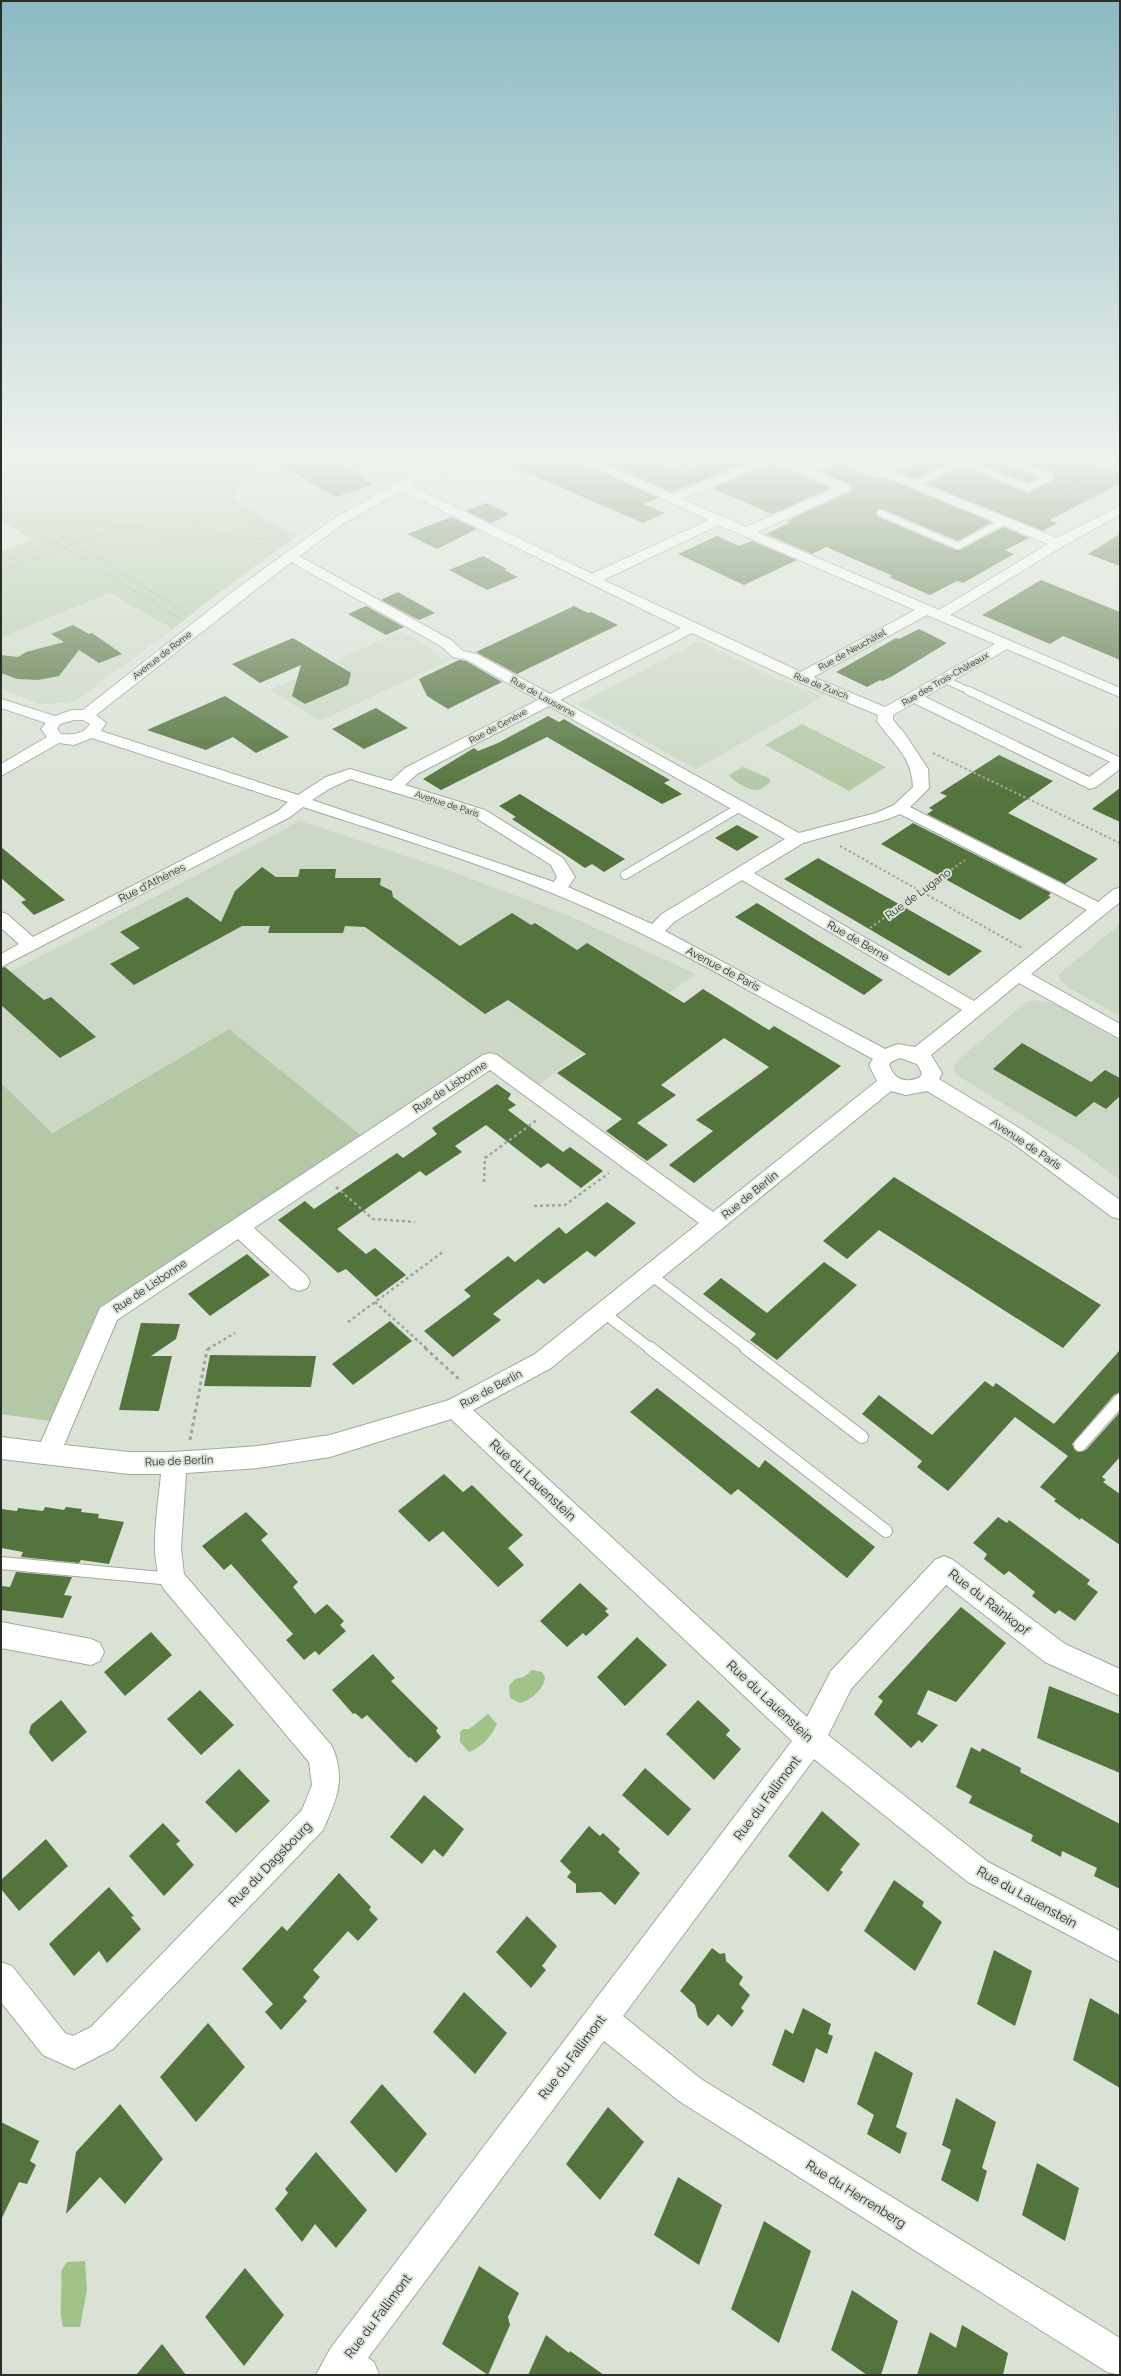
<svg xmlns="http://www.w3.org/2000/svg" width="1121" height="2376" font-family="Raleway,sans-serif">
  <style>
    .built { fill: #ccd8c5 }
    .green { fill: #b3c9a5 }
    .water { fill: #a0c389 }
    .building { fill: #54743e }
    .lines { fill: none; stroke-linecap: round; stroke-linejoin: round }
    .service-far3-casing { stroke: #a2aa9e; stroke-width: 8 }
    .service-far2-casing { stroke: #a2aa9e; stroke-width: 10 }
    .service-far1-casing { stroke: #a2aa9e; stroke-width: 12 }
    .service-casing { stroke: #a2aa9e; stroke-width: 14 }
    .minor-casing { stroke: #a2aa9e; stroke-width: 2 }
    .path-far3 { stroke: #9fa59c; stroke-width: 1.5; stroke-dasharray: 2 2; stroke-linecap: butt }
    .path-far2 { stroke: #9fa59c; stroke-width: 2; stroke-dasharray: 2.5 2.5; stroke-linecap: butt }
    .path-far1 { stroke: #9fa59c; stroke-width: 2.5; stroke-dasharray: 3 3; stroke-linecap: butt }
    .path { stroke: #9fa59c; stroke-width: 3; stroke-dasharray: 3.5 3.5; stroke-linecap: butt }
    .service-far3 { stroke: #fff; stroke-width: 6 }
    .service-far2 { stroke: #fff; stroke-width: 8 }
    .service-far1 { stroke: #fff; stroke-width: 10 }
    .service { stroke: #fff; stroke-width: 12 }
    .minor { fill: #fff; fill-rule: evenodd }
    .labels { text-anchor: middle; dominant-baseline: central; stroke-width: 4; stroke-linejoin: round; paint-order: stroke }
    .far-street-label { font-size: 9px; fill: #2b2e29; stroke: #dae2d6 }
    .street-label { font-size: 11px; fill: #2b2e29; stroke: #dae2d6 }
    .near-street-label { font-size: 13px; fill: #2b2e29; stroke: #dae2d6 }
  </style>
  <rect width="100%" height="100%" fill="#dae2d6"/>
  <g class="built">
    <path d="M261 459H447L362 497 295 537 234 498Z"/>
    <path d="M110 593 173 629 78 699 65 703 40 704 1 689V637Z"/>
    <path d="M401 631 434 650 430 652 443 659 448 657 452 659 320 721 270 690Z"/>
    <path d="M699 641 778 679 824 696 696 769 578 704Z"/>
    <path d="M300 821 450 871 567 915 696 974 538 1085 491 1052 362 1136 229 1029 51 1133 1 1083V977Z"/>
    <path d="M1120 924V1016L1069 988 1060 980 1058 975Z"/>
    <path d="M1034 1000 1053 1003 1120 1041V1180L1079 1150 963 1079 956 1074 953 1067 958 1060 1026 1002Z"/>
  </g>
  <g class="green">
    <path d="M1 459H261L234 498 295 537 204 604 173 629 110 593 1 637V551L32 540 1 520Z"/>
    <path d="M802 724 886 767 849 791 765 745Z"/>
    <path d="M743 767 769 778 771 782C767 784 762 789 757 790 749 791 733 781 729 775Z"/>
    <path d="M229 1029 362 1136 99 1308 50 1421 1 1414V1083L52 1133Z"/>
  </g>
  <g class="water">
    <path d="M532 1670 542 1672 545 1677C545 1688 530 1701 520 1703L510 1698 509 1686 515 1679 524 1677Z"/>
    <path d="M488 1714 497 1724C491 1737 482 1747 469 1752L460 1742V1732L463 1729H469Z"/>
    <path d="M85 2261 87 2290 80 2327H63C58 2308 63 2290 61 2271L67 2262Z"/>
  </g>
  <g class="building">
    <path d="M270 459H339L372 485 336 497Z"/>
    <path d="M495 459H578L580 462 658 498 644 504 665 513 643 523Z"/>
    <path d="M597 459H652L683 472 715 459H757L671 492Z"/>
    <path d="M787 459H823L805 465Z"/>
    <path d="M927 459H959L914 479 896 471Z"/>
    <path d="M967 459H998L1001 463 1039 478 1028 483Z"/>
    <path d="M1015 459H1078L1120 474V484L1049 520 1057 523 1043 531 927 484 963 467 1028 493 1055 479 1053 473Z"/>
    <path d="M838 463 878 479 883 477 992 522 958 541 882 509 876 511 878 517 956 550H960L1003 527 1029 538 1005 550 1014 554 963 583 957 581 930 595 889 577 893 576 826 547 812 554 766 534 791 522 786 521 850 492 852 487 850 484 819 471Z"/>
    <path d="M772 464 831 488 772 514 712 488Z"/>
    <path d="M486 503 509 514 491 523 466 511Z"/>
    <path d="M451 517 477 529 437 549 407 534Z"/>
    <path d="M1120 534V566L1088 554Z"/>
    <path d="M717 536 739 546 752 541 797 560 744 585 678 554Z"/>
    <path d="M483 556 507 569 504 570 518 577 487 590 449 570Z"/>
    <path d="M1041 580 1120 612V660L1063 636 1050 644 982 615Z"/>
    <path d="M398 592 435 613 419 620 381 600Z"/>
    <path d="M366 606 404 627 386 635 348 614Z"/>
    <path d="M574 606 588 613 591 612 618 625 517 674 476 652Z"/>
    <path d="M73 625 89 634 92 633 122 654 99 663 79 650 59 676 38 680 17 679 1 673V655L18 657 26 652 64 642 51 634Z"/>
    <path d="M919 629 947 643 891 677 882 681 880 680 867 687 836 672 896 638 899 639Z"/>
    <path d="M293 638 351 673 348 685 305 704 292 696 301 665 260 683 232 664Z"/>
    <path d="M459 660 466 661 502 682 448 709 427 696 419 679Z"/>
    <path d="M225 696 289 737 256 753 233 737 206 750 147 730Z"/>
    <path d="M376 708 408 728 364 749 332 729Z"/>
    <path d="M548 716 559 722 564 719 574 725 670 780 664 783 682 794 662 804 547 737 441 790 423 779 474 748 478 751 498 743Z"/>
    <path d="M999 755 1053 781 1008 813 1098 859 1065 884 927 814 933 810 929 808 947 796 940 793Z"/>
    <path d="M1120 788V822L1092 809Z"/>
    <path d="M520 794 625 859 604 872 592 864 585 868 512 819 516 817 499 806Z"/>
    <path d="M913 823 1051 893 1048 896 1051 897 1020 920 881 844Z"/>
    <path d="M737 825 759 837 737 851 715 838Z"/>
    <path d="M1 847 65 900 34 915 21 902 26 900 1 878Z"/>
    <path d="M818 858 925 919 982 951 949 976 784 879Z"/>
    <path d="M262 867 276 877H298L300 869H336L335 878H381L380 885 392 891 393 897 460 946 512 913 531 925 535 923 577 950 587 943 684 1003 703 989 769 1030 774 1026 841 1066 694 1183 669 1165 713 1131 696 1120 769 1067 724 1038 661 1085 676 1095 637 1123 668 1145 647 1161 606 1131 622 1119 557 1073 586 1054 508 1000 485 1014 365 927 345 926 343 933H268L270 926H242L134 985 110 964 140 948 120 932 187 897 221 922 235 891Z"/>
    <path d="M757 903 818 941 883 980 864 995 735 917Z"/>
    <path d="M5 967 44 1000 51 997 96 1037 60 1058 1 1005V968Z"/>
    <path d="M1022 1043 1091 1082 1105 1070 1120 1078V1096L1106 1109 1094 1102 1076 1117 993 1069Z"/>
    <path d="M497 1084 511 1094 508 1099 516 1105 508 1110 563 1152 570 1147 603 1171 581 1188 548 1163 541 1168 486 1125 455 1146 462 1152 426 1176 420 1171 337 1229 366 1254 375 1248 406 1275 376 1297 346 1269 338 1273 278 1220 305 1201 314 1209 397 1153 403 1158 437 1134 432 1128Z"/>
    <path d="M894 1177 1101 1305 1063 1348 879 1230 847 1259 823 1241Z"/>
    <path d="M607 1202 636 1223 595 1257 587 1251 544 1284 538 1279 493 1314 501 1320 453 1357 424 1331 471 1296 464 1290 508 1256 515 1262 559 1227 566 1234Z"/>
    <path d="M247 1254 270 1275 210 1316 188 1294Z"/>
    <path d="M824 1262 857 1285 777 1360 750 1340 756 1334 703 1294 721 1278 767 1313Z"/>
    <path d="M390 1321 412 1341 353 1385 332 1364Z"/>
    <path d="M141 1323 180 1324 176 1339 151 1356H172L159 1411 119 1410Z"/>
    <path d="M1120 1350V1392L1114 1395 1072 1444 1075 1450 1078 1452 1086 1450 1120 1412V1457L1102 1477 1106 1480 1103 1482 1120 1494V1545L1081 1518 1080 1520 1054 1501 1056 1499 1040 1487 1068 1456 1015 1417 948 1491 917 1467 922 1461 862 1414 879 1395 932 1435 985 1381 993 1387 996 1383 1054 1424Z"/>
    <path d="M210 1355 316 1356 311 1387 204 1386Z"/>
    <path d="M657 1388 759 1468 765 1460 875 1547 847 1578 738 1489 731 1495 630 1412Z"/>
    <path d="M444 1474 463 1492 472 1485 523 1535 508 1548 524 1565 498 1587 443 1531 429 1542 398 1511Z"/>
    <path d="M45 1507 64 1510 66 1507 82 1509 81 1512 99 1514 98 1518 124 1522 109 1564 81 1560 79 1563 21 1557 23 1552 1 1548V1509L17 1511 18 1508 43 1511Z"/>
    <path d="M246 1512 268 1534 261 1540 298 1582 293 1587 315 1614 327 1604 344 1621 340 1625 346 1631 319 1655 315 1651 304 1660 286 1640 293 1634 231 1564 224 1570 202 1546Z"/>
    <path d="M998 1517 1007 1523 1009 1520 1090 1580 1087 1584 1098 1592 1075 1621 1059 1610 1055 1614 1032 1596 1035 1592 1009 1571 1004 1575 984 1559 987 1554 973 1543Z"/>
    <path d="M16 1572 72 1577 64 1595 72 1596 63 1618 1 1610V1586L10 1587Z"/>
    <path d="M580 1583 608 1609 605 1611 609 1615 586 1636 583 1633 567 1647 540 1621Z"/>
    <path d="M961 1607 1006 1643 956 1702 928 1690 917 1714 938 1725 922 1743 919 1740 911 1748 874 1714 883 1701 878 1697Z"/>
    <path d="M151 1632 172 1655 125 1696 104 1672Z"/>
    <path d="M637 1637 667 1665 625 1706 597 1677Z"/>
    <path d="M373 1654 395 1678 391 1681 438 1728 436 1731 441 1737 416 1763 410 1757 409 1758 367 1715 362 1719 355 1713 353 1714 332 1690Z"/>
    <path d="M1049 1686 1120 1714V1773L1037 1738Z"/>
    <path d="M200 1690 234 1725 201 1755 167 1719Z"/>
    <path d="M61 1700 87 1732 52 1762 29 1733 31 1725Z"/>
    <path d="M698 1700 730 1730 726 1735 741 1749 714 1780 666 1734Z"/>
    <path d="M971 1747 980 1752 982 1748 1021 1768 1020 1772 1120 1824V1889L1094 1876 1097 1868 1062 1851 1061 1857 1031 1841 1033 1835 969 1803 972 1796 956 1787Z"/>
    <path d="M645 1768 691 1809 668 1836 622 1795Z"/>
    <path d="M239 1769 270 1801 236 1833 205 1802Z"/>
    <path d="M424 1795 464 1829 443 1857 434 1849 422 1864 390 1837Z"/>
    <path d="M822 1811 860 1844 840 1870 843 1872 828 1892 788 1856Z"/>
    <path d="M163 1823 180 1841 176 1844 194 1865 164 1896 129 1856Z"/>
    <path d="M589 1826 600 1836 603 1833 620 1849 618 1852 640 1873 615 1905 601 1892 576 1893V1884L567 1877 571 1872 560 1861Z"/>
    <path d="M46 1839 68 1866 19 1911 1 1889V1880Z"/>
    <path d="M339 1873 371 1907 369 1910 378 1919 358 1941 348 1931 313 1970 320 1977 303 1997 307 2001 281 2030 265 2012 273 2004 242 1969 282 1926 287 1931Z"/>
    <path d="M894 1880 924 1902 922 1906 942 1922 915 1971 864 1931Z"/>
    <path d="M109 1887 134 1916 131 1917 141 1929 107 1963 99 1951 74 1976 49 1944Z"/>
    <path d="M527 1916 557 1946 542 1966 546 1970 531 1988 496 1952Z"/>
    <path d="M712 1948 720 1954 725 1953 726 1961 743 1977 739 1984 750 1995 741 2008 744 2011 732 2027 718 2014 708 2026 698 2017 695 2005 680 1991Z"/>
    <path d="M994 1950 1032 1971 1015 2026 977 2004Z"/>
    <path d="M464 1992 507 2033 475 2074 433 2032Z"/>
    <path d="M1090 1998 1120 2015V2088L1073 2060Z"/>
    <path d="M803 2008 831 2024 828 2034 833 2036 827 2054 816 2048 804 2083 772 2065 785 2029 793 2034Z"/>
    <path d="M208 2023 245 2067 196 2122 160 2077Z"/>
    <path d="M875 2051 913 2073 896 2127 907 2133 900 2154 867 2134 874 2115 857 2104Z"/>
    <path d="M382 2084 427 2134 396 2173 350 2122Z"/>
    <path d="M956 2098 996 2122 982 2168 987 2171 978 2202 941 2180 951 2150 942 2145Z"/>
    <path d="M120 2104 163 2159 125 2204 100 2177 66 2214 76 2152Z"/>
    <path d="M608 2107 644 2142 600 2200 566 2164Z"/>
    <path d="M1 2122 39 2141 30 2161 36 2165 27 2184 19 2182 1 2220Z"/>
    <path d="M316 2152 367 2210 336 2248 315 2224 302 2242 275 2209 288 2193 285 2189Z"/>
    <path d="M1037 2163 1079 2188 1065 2241 1022 2215Z"/>
    <path d="M678 2177 722 2205 699 2265 654 2235Z"/>
    <path d="M764 2221 811 2251 779 2343 731 2309Z"/>
    <path d="M479 2266 519 2293 508 2317 510 2325 488 2375 442 2344Z"/>
    <path d="M245 2268 284 2315 244 2366 205 2317Z"/>
    <path d="M852 2290 898 2321 881 2375H867L831 2350Z"/>
    <path d="M962 2325 1008 2353 1003 2375H917L930 2332 956 2348Z"/>
    <path d="M546 2335 569 2353 570 2351 604 2375H528Z"/>
    <path d="M162 2344 186 2375H136Z"/>
  </g>
  <g class="lines">
    <g class="service-far3-casing">
      <g id="service-far3">
        <path d="M914 484 963 462 1028 488 1051 477 1003 459"/>
        <path d="M880 513 958 546 1004 521"/>
        <path d="M945 680 972 692"/>
      </g>
    </g>
    <g class="service-far2-casing">
      <g id="service-far2">
        <path d="M969 691 1120 762"/>
        <path d="M625 875 742 806"/>
      </g>
    </g>
    <g class="service-far1-casing">
      <g id="service-far1">
        <path d="M651 1275 748 1349"/>
        <path d="M604 1313 651 1349"/>
      </g>
    </g>
    <g class="service-casing">
      <g id="service">
        <path d="M650 1348 886 1531"/>
        <path d="M746 1348 862 1437"/>
        <path d="M1080 1445 1120 1400"/>
        <path d="M1 1563 172 1579"/>
      </g>
    </g>
    <g class="minor-casing">
      <g id="minor">
        <path d="M453 459H468L412 486 592 574 709 520 581 461 579 459H594L672 494 760 459H784L805 467 826 459H841L839 461 815 471 849 485 851 488 849 491 757 532 939 610 1048 544 848 461 846 459H861L879 466 895 459H910L908 461 889 470 1057 538 1120 506V515L1063 546 950 615 1120 688V697L1007 649 925 697 1089 777 1114 759 1120 757V769L1096 787 1090 789 914 703 893 715V720L905 734 928 769 929 788 910 807 1098 902 1114 889 1120 888V902L1031 974 1120 1024V1039L1019 983 931 1055 942 1073 939 1079 1024 1131 1120 1200V1219L1112 1217 1010 1141 927 1091 906 1095 891 1091 551 1368 473 1410 807 1717 831 1671 935 1560 944 1556 953 1560 1065 1644 1120 1669V1696L1045 1662 946 1585 851 1689 828 1735 988 1862 1120 1931V1962L968 1882 814 1759 623 2016 701 2079 1120 2338V2375L1107 2372 679 2101 604 2041 368 2358 374 2362 379 2375H316L330 2349 792 1741 451 1419 330 1457 258 1468 186 1473 181 1548 184 1574 332 1746C346 1780 337 1798 323 1830L113 2049 74 2069 43 2055 1 2002V1962L12 1966 65 2033 73 2036 91 2027 302 1810 312 1785 309 1762 163 1588C148 1554 158 1509 161 1474H129L1 1459V1437L41 1442 100 1308 483 1055 490 1053 497 1055 713 1212 877 1081 869 1065 873 1059C767 1002 664 938 552 893 471 860 386 834 303 807L290 817 1 967V954L19 944 1 928V912L7 914 33 937 278 811 288 802 92 738 74 745 59 743 1 776V764L47 737 41 729 46 723 1 708V699L55 716 72 710H83L235 590 336 517 398 483ZM772 462 835 488 746 527 682 499ZM402 491 681 628 550 694 477 654 463 651 451 640 299 556 344 523ZM719 525 742 535 915 610 801 672 603 580ZM291 562 441 646 453 657 467 660 538 700 405 768 391 781 350 769 326 777 298 795 101 731 106 723 96 715ZM927 615 995 644 885 707 813 677ZM692 633 796 681 878 715 877 721C894 746 911 754 913 787L894 805 876 813 799 833 560 700ZM549 706 785 839 662 914 652 924 568 887 575 877 563 858 485 810 405 785 417 774ZM74 720H83L90 724C83 735 72 735 61 734L57 729 60 724ZM350 779 473 816 551 865 557 877 554 882 312 800 329 789ZM900 814 1087 910 974 1001 754 873 803 843 888 819ZM742 880 962 1010 915 1047 898 1044 885 1049 665 931 674 922ZM900 1058 917 1064 922 1073 920 1077C907 1084 894 1080 889 1065L891 1062ZM490 1070 699 1223 535 1354 449 1400 330 1435 258 1446 174 1452H129L64 1445 117 1320 238 1239 291 1288 299 1291 307 1288 310 1282 307 1276 254 1228Z"/>
        <path d="M1099 459 1120 460V468L1101 461Z"/>
        <path d="M1 1622 91 1639 100 1643 104 1652 100 1661 91 1665 1 1648Z"/>
      </g>
    </g>
    <g class="path-far3">
      <path d="M1064 482 1076 486 1065 492 1098 504"/>
      <path d="M216 493 288 538"/>
      <path d="M1048 495 1053 497 1065 492"/>
      <path d="M1 498 187 613"/>
      <path d="M213 499 277 539"/>
      <path d="M223 504 253 459"/>
      <path d="M1 509 180 619"/>
      <path d="M38 521 190 531 239 459"/>
      <path d="M28 526 85 459"/>
      <path d="M190 531 278 540 286 537"/>
      <path d="M1 563 67 538"/>
      <path d="M1 571 108 531 278 545"/>
    </g>
    <g class="path-far2">
      <path d="M933 753 1120 843"/>
      <path d="M840 846 1022 948"/>
      <path d="M870 928 965 860"/>
    </g>
    <g class="path-far1">
      <path d="M484 1182 485 1158 537 1120"/>
      <path d="M336 1187 373 1219 415 1222"/>
      <path d="M534 1206 565 1205 609 1173"/>
      <path d="M375 1302 427 1349"/>
      <path d="M348 1322 444 1251"/>
      <path d="M208 1349 235 1333"/>
    </g>
    <g class="path">
      <path d="M425 1348 460 1380"/>
      <path d="M190 1440 207 1350 210 1348"/>
    </g>
    <use href="#service-far3" class="service-far3"/>
    <use href="#service-far2" class="service-far2"/>
    <use href="#service-far1" class="service-far1"/>
    <use href="#service" class="service"/>
    <use href="#minor" class="minor"/>
  </g>
  <linearGradient id="sky" x2="0" y2="1"><stop stop-color="#8bbac2"/><stop offset="0.58" stop-color="#eef2ed"/><stop offset="1" stop-color="#eef2ed" stop-opacity="0"/></linearGradient>
  <rect width="1121" height="791" fill="url(#sky)"/>
  <g class="labels">
    <g class="far-street-label">
      <text transform="translate(852 650) rotate(-29)">Rue de Neuchâtel</text>
      <text transform="translate(162 655) rotate(-38)">Avenue de Rome</text>
      <text transform="translate(945 679) rotate(-30)">Rue des Trois-Châteaux</text>
      <text transform="translate(821 686) rotate(22)">Rue de Zurich</text>
      <text transform="translate(543 697) rotate(29)">Rue de Lausanne</text>
      <text transform="translate(498 726) rotate(-28)">Rue de Genève</text>
      <text transform="translate(447 804) rotate(18)">Avenue de Paris</text>
    </g>
    <g class="street-label">
      <text transform="translate(152 883) rotate(-27)">Rue d'Athènes</text>
      <text transform="translate(918 894) rotate(-36)">Rue de Lugano</text>
      <text transform="translate(858 941) rotate(30)">Rue de Berne</text>
      <text transform="translate(723 969) rotate(28)">Avenue de Paris</text>
      <text transform="translate(450 1087) rotate(-33)">Rue de Lisbonne</text>
      <text transform="translate(1026 1144) rotate(34)">Avenue de Paris</text>
      <text transform="translate(750 1195) rotate(-39)">Rue de Berlin</text>
      <text transform="translate(150 1286) rotate(-34)">Rue de Lisbonne</text>
      <text transform="translate(491 1389) rotate(-28)">Rue de Berlin</text>
      <text transform="translate(179 1461) rotate(-2)">Rue de Berlin</text>
    </g>
    <g class="near-street-label">
      <text transform="translate(533 1480) rotate(43)">Rue du Lauenstein</text>
      <text transform="translate(989 1602) rotate(38)">Rue du Rainkopf</text>
      <text transform="translate(770 1701) rotate(43)">Rue du Lauenstein</text>
      <text transform="translate(767 1798) rotate(-53)">Rue du Fallimont</text>
      <text transform="translate(270 1864) rotate(-46)">Rue du Dagsbourg</text>
      <text transform="translate(1027 1897) rotate(29)">Rue du Lauenstein</text>
      <text transform="translate(572 2057) rotate(-53)">Rue du Fallimont</text>
      <text transform="translate(856 2194) rotate(32)">Rue du Herrenberg</text>
      <text transform="translate(378 2316) rotate(-53)">Rue du Fallimont</text>
    </g>
  </g>
  <rect width="1121" height="2376" fill="none" stroke="#2b2e29" stroke-width="4"/>
</svg>
